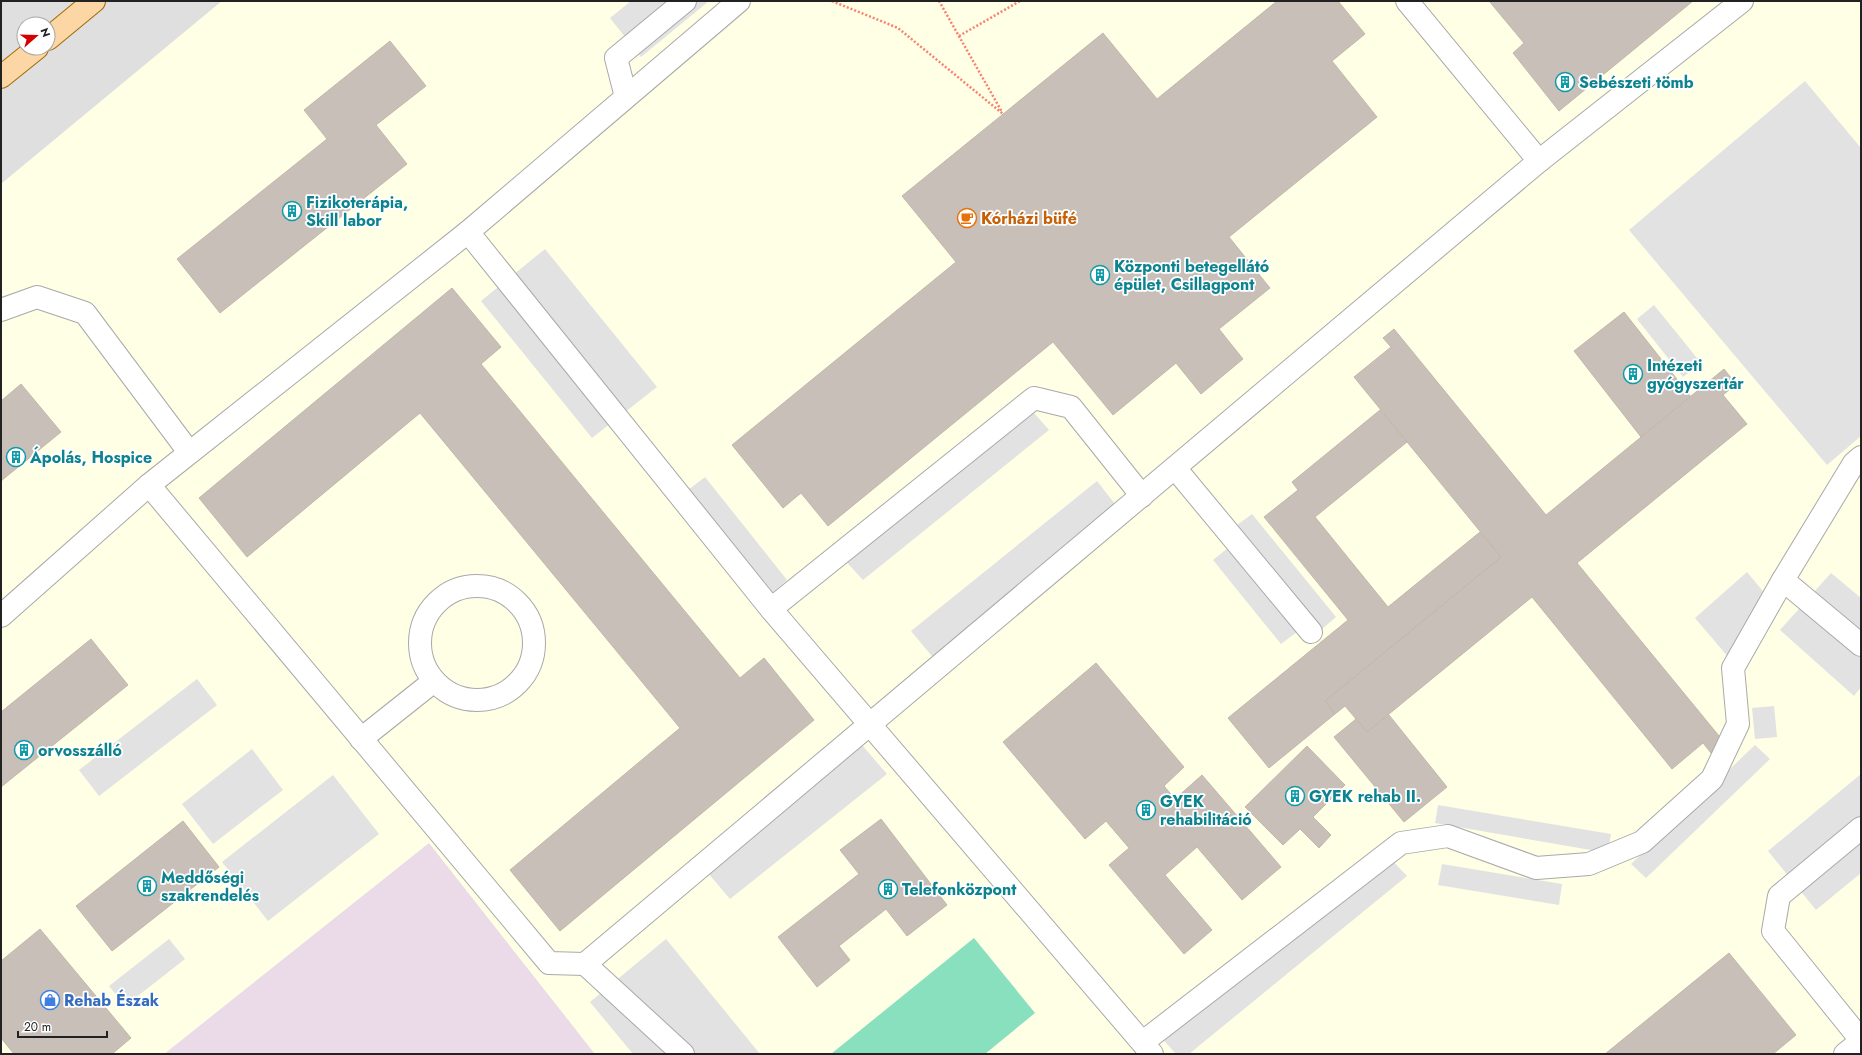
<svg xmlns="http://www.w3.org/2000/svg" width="1862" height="1055" font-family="Jost,sans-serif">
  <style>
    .residential { fill: #e0dfdf; fill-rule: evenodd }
    .industrial { fill: #ebdbe8 }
    .education { fill: #ffffe5 }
    .pitch { fill: #88e0be }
    .parking { fill: #e2e2e2 }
    .building { fill: #c7bfb8; stroke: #c4b6ab }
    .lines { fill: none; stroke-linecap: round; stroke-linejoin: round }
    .minor-casing { stroke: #a9a9a9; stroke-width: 24 }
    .major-casing { stroke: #a06b00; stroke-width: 24 }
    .path { stroke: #fa8072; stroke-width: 2.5; stroke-dasharray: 2 2; stroke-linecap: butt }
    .minor { stroke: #fff; stroke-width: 22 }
    .major { stroke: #fcd6a4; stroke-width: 22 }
    .labels { text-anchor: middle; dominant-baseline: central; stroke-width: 3.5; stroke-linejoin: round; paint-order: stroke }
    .culture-label { font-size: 16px; font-weight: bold; fill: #0d838f; stroke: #fff; text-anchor: start }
    .food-label { font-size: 16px; font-weight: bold; fill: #c56008; stroke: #fff; text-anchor: start }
    .shop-label { font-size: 16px; font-weight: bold; fill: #366cbe; stroke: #fff; text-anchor: start }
  </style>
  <rect width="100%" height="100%" fill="#f2efe9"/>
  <path class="residential" d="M1 1H222L1 184ZM24 24H48V48H24Z"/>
  <path class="industrial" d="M429 842 595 1054H164Z"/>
  <path class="education" d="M222 1H1861V1054H595L429 843 164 1054H1V184Z"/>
  <path class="pitch" d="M974 938 1035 1013 985 1054H831Z"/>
  <g class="parking">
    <path d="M631 1H709L641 57 610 18Z"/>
    <path d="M1805 81 1861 148V436L1827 465 1629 230Z"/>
    <path d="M545 249 657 387 592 438 481 301Z"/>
    <path d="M1654 305 1701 363 1683 377 1637 319Z"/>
    <path d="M1026 404 1049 430 863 580 839 554Z"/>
    <path d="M705 477 787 580 764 600 680 496Z"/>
    <path d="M1097 481 1122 513 940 666 911 631Z"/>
    <path d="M1252 514 1336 617 1322 629 1237 525Z"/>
    <path d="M1228 548 1297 632 1281 644 1213 560Z"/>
    <path d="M1747 572 1771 601 1735 665 1695 618Z"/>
    <path d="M1831 573 1861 598V687L1854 696 1780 630Z"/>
    <path d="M197 679 217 705 99 796 79 770Z"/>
    <path d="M1774 706 1777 737 1755 739 1752 708Z"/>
    <path d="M856 738 887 774 730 899 702 866Z"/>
    <path d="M1755 745 1770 759 1646 878 1631 864Z"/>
    <path d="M252 749 283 790 213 844 182 804Z"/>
    <path d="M1861 774V873L1816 910 1768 851Z"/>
    <path d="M333 775 379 834 268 921 222 862Z"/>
    <path d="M1438 805 1611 834 1608 853 1435 823Z"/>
    <path d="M1386 854 1407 876 1189 1054H1176L1156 1032Z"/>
    <path d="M1442 864 1562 884 1559 905 1438 885Z"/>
    <path d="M169 939 185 959 125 1006 109 986Z"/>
    <path d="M666 939 760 1054H633L590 1002Z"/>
  </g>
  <g class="building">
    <path d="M1277 1H1338L1365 34 1332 61 1377 117 1229 237 1270 288 1219 329 1243 359 1201 394 1176 363 1113 415 1053 342 828 526 801 493 783 508 732 445 956 262 902 196 1103 33 1157 99Z"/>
    <path d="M1489 1H1693L1559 111 1513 53 1524 43Z"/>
    <path d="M390 41 426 86 376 125 407 164 220 313 177 259 327 139 304 110Z"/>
    <path d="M452 288 501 347 481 364 740 678 764 658 814 720 560 931 510 870 680 728 420 413 247 557 199 498Z"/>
    <path d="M1624 312 1691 397 1641 437 1574 351Z"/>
    <path d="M1394 329 1546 515 1724 369 1736 384 1723 395 1747 424 1577 563 1724 742 1711 753 1703 743 1672 769 1532 597 1367 732 1345 706 1335 714 1325 701 1501 557 1354 377 1391 347 1383 338Z"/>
    <path d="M21 384 61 432 1 481V401Z"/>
    <path d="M1380 410 1407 442 1315 517 1388 607 1480 532 1501 557 1325 701 1335 714 1269 768 1228 718 1348 620 1264 517 1298 490 1292 482Z"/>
    <path d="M91 639 128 685 1 787V712Z"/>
    <path d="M1096 663 1184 767 1164 786 1175 799 1202 775 1281 867 1242 900 1197 847 1165 875 1212 930 1184 954 1109 865 1129 848 1106 821 1085 839 1003 742Z"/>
    <path d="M1389 715 1447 787 1404 822 1334 737 1356 719 1367 732Z"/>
    <path d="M1307 746 1345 785 1313 817 1331 835 1319 848 1300 829 1283 845 1245 807Z"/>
    <path d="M881 819 947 905 907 936 886 909 839 946 850 960 817 987 778 937 859 874 840 850Z"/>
    <path d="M183 821 219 867 112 951 76 906Z"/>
    <path d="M40 929 131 1038 112 1054H14L1 1038V961Z"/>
    <path d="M1729 953 1796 1035 1773 1054H1605Z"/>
  </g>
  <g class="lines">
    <g class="minor-casing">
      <g id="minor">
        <path d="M1407 1 1539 161"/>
        <path d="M626 97 616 58 685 1"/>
        <path d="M468 232 771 609 1152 1054"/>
        <path d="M1 310 37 297 85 313 189 452"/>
        <path d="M1175 468 1311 632"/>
        <path d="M149 485 549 963 585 964 1539 161 1742 1"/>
        <path d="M1783 580 1861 645"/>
        <circle cx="477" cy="643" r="57"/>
        <path d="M771 609 1034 398 1071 407 1142 496"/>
        <path d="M1 616 149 485 468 232 739 1"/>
        <path d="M361 739 434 681"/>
        <path d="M1861 828 1779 896 1773 931 1861 1040"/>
        <path d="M585 964 683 1054"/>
        <path d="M1143 1042 1401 843 1448 836 1536 868 1589 864 1642 842 1712 779 1738 724 1733 668 1783 580 1854 463 1861 457"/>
        <path d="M1845 1054 1861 1041"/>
      </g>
    </g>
    <g class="major-casing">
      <g id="major">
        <path d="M48 39 94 1"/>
        <path d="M1 77 37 48"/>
      </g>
    </g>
    <g class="path">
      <path d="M832 1 898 28 1003 114"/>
      <path d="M939 1 1002 112"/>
      <path d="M959 36 1020 1"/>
    </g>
    <use href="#minor" class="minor"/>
    <use href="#major" class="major"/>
  </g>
  <defs>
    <g id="building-ring" transform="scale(1)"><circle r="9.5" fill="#fff" stroke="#0f9aa8" stroke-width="1.5"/><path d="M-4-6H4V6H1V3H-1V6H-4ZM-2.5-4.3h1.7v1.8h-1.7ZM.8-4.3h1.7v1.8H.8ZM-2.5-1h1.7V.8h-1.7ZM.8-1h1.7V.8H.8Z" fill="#0f9aa8"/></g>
    <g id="cafe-ring" transform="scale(1)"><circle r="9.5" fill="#fff" stroke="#e8710a" stroke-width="1.5"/><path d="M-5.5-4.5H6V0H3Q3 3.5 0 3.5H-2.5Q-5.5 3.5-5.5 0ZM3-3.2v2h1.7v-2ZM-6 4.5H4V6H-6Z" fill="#e8710a"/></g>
    <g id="shop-ring" transform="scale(1)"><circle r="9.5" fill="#fff" stroke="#3f7fe0" stroke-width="1.5"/><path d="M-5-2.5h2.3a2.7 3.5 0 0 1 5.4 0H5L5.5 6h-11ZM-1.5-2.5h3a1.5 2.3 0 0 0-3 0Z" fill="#3f7fe0"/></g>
  </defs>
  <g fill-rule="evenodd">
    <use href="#building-ring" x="1565" y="82"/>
    <use href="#building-ring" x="292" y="211"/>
    <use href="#cafe-ring" x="967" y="218"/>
    <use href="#building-ring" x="1100" y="275"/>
    <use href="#building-ring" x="1633" y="374"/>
    <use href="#building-ring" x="16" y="457"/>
    <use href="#building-ring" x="24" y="750"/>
    <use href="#building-ring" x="1295" y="796"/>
    <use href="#building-ring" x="1146" y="810"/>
    <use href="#building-ring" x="147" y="886"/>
    <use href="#building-ring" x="888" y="889"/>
    <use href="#shop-ring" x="50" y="1000"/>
  </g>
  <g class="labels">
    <g class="culture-label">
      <text x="1579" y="82">Sebészeti tömb</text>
      <text x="306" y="202">Fizikoterápia,<tspan x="306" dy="18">Skill labor</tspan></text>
      <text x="1114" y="266">Központi betegellátó<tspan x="1114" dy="18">épület, Csillagpont</tspan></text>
      <text x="1647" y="365">Intézeti<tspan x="1647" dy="18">gyógyszertár</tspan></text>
      <text x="30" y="457">Ápolás, Hospice</text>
      <text x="38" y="750">orvosszálló</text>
      <text x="1309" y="796">GYEK rehab II.</text>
      <text x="1160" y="801">GYEK<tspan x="1160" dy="18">rehabilitáció</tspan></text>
      <text x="161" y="877">Meddőségi<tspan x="161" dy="18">szakrendelés</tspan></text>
      <text x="902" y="889">Telefonközpont</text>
    </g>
    <g class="food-label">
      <text x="981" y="218">Kórházi büfé</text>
    </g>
    <g class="shop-label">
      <text x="64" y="1000">Rehab Észak</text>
    </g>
  </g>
  <rect width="1862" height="1055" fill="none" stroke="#222222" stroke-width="4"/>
  <g transform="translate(36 36) rotate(70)"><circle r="19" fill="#ffffff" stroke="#a7a7a7"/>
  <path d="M0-3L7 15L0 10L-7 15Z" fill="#d40000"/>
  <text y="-6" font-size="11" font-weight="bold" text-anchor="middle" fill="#222222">N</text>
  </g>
  <path d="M18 1031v6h89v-6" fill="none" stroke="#222222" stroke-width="2"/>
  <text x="24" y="1031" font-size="12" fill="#222222" stroke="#ffffff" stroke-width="3" paint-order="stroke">20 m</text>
</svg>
